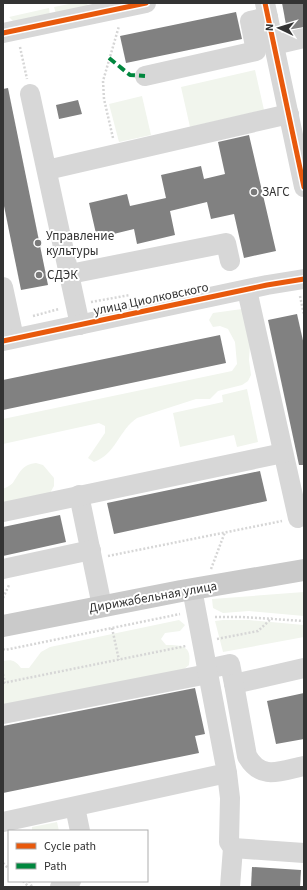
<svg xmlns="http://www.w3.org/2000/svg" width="307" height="890" font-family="'Source Sans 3',sans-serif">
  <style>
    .green { fill: #f1f5ed }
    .building { fill: #818181 }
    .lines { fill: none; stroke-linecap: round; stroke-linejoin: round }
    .path { stroke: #d6d6d6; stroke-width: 2.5; stroke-dasharray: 2 2; stroke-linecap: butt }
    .minor { stroke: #d7d7d7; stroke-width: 20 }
    .major { stroke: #cacaca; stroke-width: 22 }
    .quiet { stroke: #00873e; stroke-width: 4; stroke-dasharray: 8 4; stroke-linecap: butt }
    .cycleway-casing { stroke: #fff; stroke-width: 8 }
    .cycleway { stroke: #e8590c; stroke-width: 5 }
    .poi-dot { fill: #7a7a7a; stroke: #fff; stroke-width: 1.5 }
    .labels { text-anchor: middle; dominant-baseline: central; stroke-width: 4; stroke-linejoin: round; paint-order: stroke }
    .poi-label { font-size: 13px; fill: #333; stroke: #fff; text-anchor: start }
    .street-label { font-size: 13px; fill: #333; stroke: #fff }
  </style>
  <rect width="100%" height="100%" fill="#fff"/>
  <g class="green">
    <path d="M74 3H87L88 6 56 14 54 7Z"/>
    <path d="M49 8 50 15 14 22 9 17Z"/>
    <path d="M255 70 264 110 190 127 181 87Z"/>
    <path d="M142 96 151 135 119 142 109 104Z"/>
    <path d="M242 309 251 329 249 360 251 375 248 381 242 385 218 391 210 399H196L137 418C119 430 116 454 94 462L88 458 105 433V426L99 423 3 444V419L232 371 237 364 235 342 228 329 220 326 213 327 209 320 213 313Z"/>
    <path d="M247 389 258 442 237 447 234 435 180 447 173 413 223 402 222 395Z"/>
    <path d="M36 463 43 465 54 478V486L50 493 3 506V489C7 487 12 485 14 481 20 472 23 464 36 463Z"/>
    <path d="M304 592V616L249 611 223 613 213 608 212 599Z"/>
    <path d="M179 620 185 625 180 631 165 633 161 639 166 645C183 645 192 646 189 665L183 670 3 707V661C12 659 16 661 21 668H29L41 652 50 647Z"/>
    <path d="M223 620H249L304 625V637L223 652 215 621Z"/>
    <path d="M57 822 59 831H32V827Z"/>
  </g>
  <g class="building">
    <path d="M282 3H304V27L287 30Z"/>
    <path d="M236 12 242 39 126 63 120 36Z"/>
    <path d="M8 88 48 285 21 290 3 201V89Z"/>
    <path d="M78 100 82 114 59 119 56 105Z"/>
    <path d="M249 135 276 251 244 258 234 214 211 219 207 202 170 211 175 235 137 244 134 229 97 238 89 203 127 194 130 206 166 198 161 175 201 166 204 179 225 174 218 142Z"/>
    <path d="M297 314 304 345V465H299L268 320Z"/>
    <path d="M220 335 226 363 3 410V380Z"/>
    <path d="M260 471 267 501 114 534 107 503Z"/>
    <path d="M60 515 66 542 3 556V527Z"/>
    <path d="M195 688 205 734 195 736 199 753 3 793V726Z"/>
    <path d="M304 693V739L276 744 267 701Z"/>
    <path d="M252 867 301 870 300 887H251Z"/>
  </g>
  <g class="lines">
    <g class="path">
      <path d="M20 47 27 79"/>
      <path d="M113 138 104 99 103 81 119 26"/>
      <path d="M300 296 304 315"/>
      <path d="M91 302 130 295"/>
      <path d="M33 316 59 309"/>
      <path d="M108 556 282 521"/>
      <path d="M211 569 225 532"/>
      <path d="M3 598 9 585"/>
      <path d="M215 617H242L304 621"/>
      <path d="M112 628 119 660"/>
      <path d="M217 639 258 631 272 618"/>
      <path d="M3 649 5 650 180 614"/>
      <path d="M3 674 5 683"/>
      <path d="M3 683 186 646"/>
      <path d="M3 863 9 869"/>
      <path d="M23 881 29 887"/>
      <path d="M29 881 32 887"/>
    </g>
    <g class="minor">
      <path d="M265 3 304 187"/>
      <path d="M3 33 146 3"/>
      <path d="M274 45 304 38"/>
      <path d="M145 76 256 51 250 21 268 17"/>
      <path d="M30 94 80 325"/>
      <path d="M47 170 289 114"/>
      <path d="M70 274 226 243 230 261"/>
      <path d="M3 287 14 338"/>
      <path d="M247 290 298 518"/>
      <path d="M3 341 267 285 304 279"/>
      <path d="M79 495 102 606"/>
      <path d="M3 512 283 453"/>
      <path d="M3 569 91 550"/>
      <path d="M207 669 230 664 234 684 304 668"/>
      <path d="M234 684 247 756C261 781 280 771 304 766"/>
      <path d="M3 714 208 674"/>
      <path d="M227 773 230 798 229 842 233 848 230 887"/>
      <path d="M75 807 80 831"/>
      <path d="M3 822 227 773 192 589"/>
      <path d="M233 848 304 853"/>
      <path d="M60 887 71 881"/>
    </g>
    <path class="major" d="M3 626 181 591 304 570"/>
    <path class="quiet" d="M109 58 130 75 145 76"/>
    <g class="cycleway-casing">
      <g id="cycleway">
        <path d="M265 3 304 187"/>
        <path d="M3 33 146 3"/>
        <path d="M3 341 267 285 304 279"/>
      </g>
    </g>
    <use href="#cycleway" class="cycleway"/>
  </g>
  <g class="poi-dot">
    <circle cx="254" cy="192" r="4"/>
    <circle cx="38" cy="243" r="4"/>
    <circle cx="39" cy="275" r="4"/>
  </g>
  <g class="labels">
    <g class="poi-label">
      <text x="262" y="192">ЗАГС</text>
      <text x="46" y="236">Управление<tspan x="46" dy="15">культуры</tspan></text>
      <text x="47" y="275">СДЭК</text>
    </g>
    <g class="street-label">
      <text transform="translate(151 299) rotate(-12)">улица Циолковского</text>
      <text transform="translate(153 597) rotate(-10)">Дирижабельная улица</text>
    </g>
  </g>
  <rect width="307" height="890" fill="none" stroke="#333333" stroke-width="8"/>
  <rect x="8" y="830" width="140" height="52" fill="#ffffff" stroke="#adadad"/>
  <rect x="16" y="843" width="20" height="6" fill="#e8590c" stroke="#adadad"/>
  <text x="44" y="850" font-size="12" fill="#333333">Cycle path</text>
  <rect x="16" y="863" width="20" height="6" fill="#00873e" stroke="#adadad"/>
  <text x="44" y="870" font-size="12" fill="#333333">Path</text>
  <g transform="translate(279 28) rotate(274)" stroke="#ffffff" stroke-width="3" paint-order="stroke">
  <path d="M0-3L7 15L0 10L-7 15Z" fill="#333333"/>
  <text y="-6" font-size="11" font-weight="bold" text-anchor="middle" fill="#333333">N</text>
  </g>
</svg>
